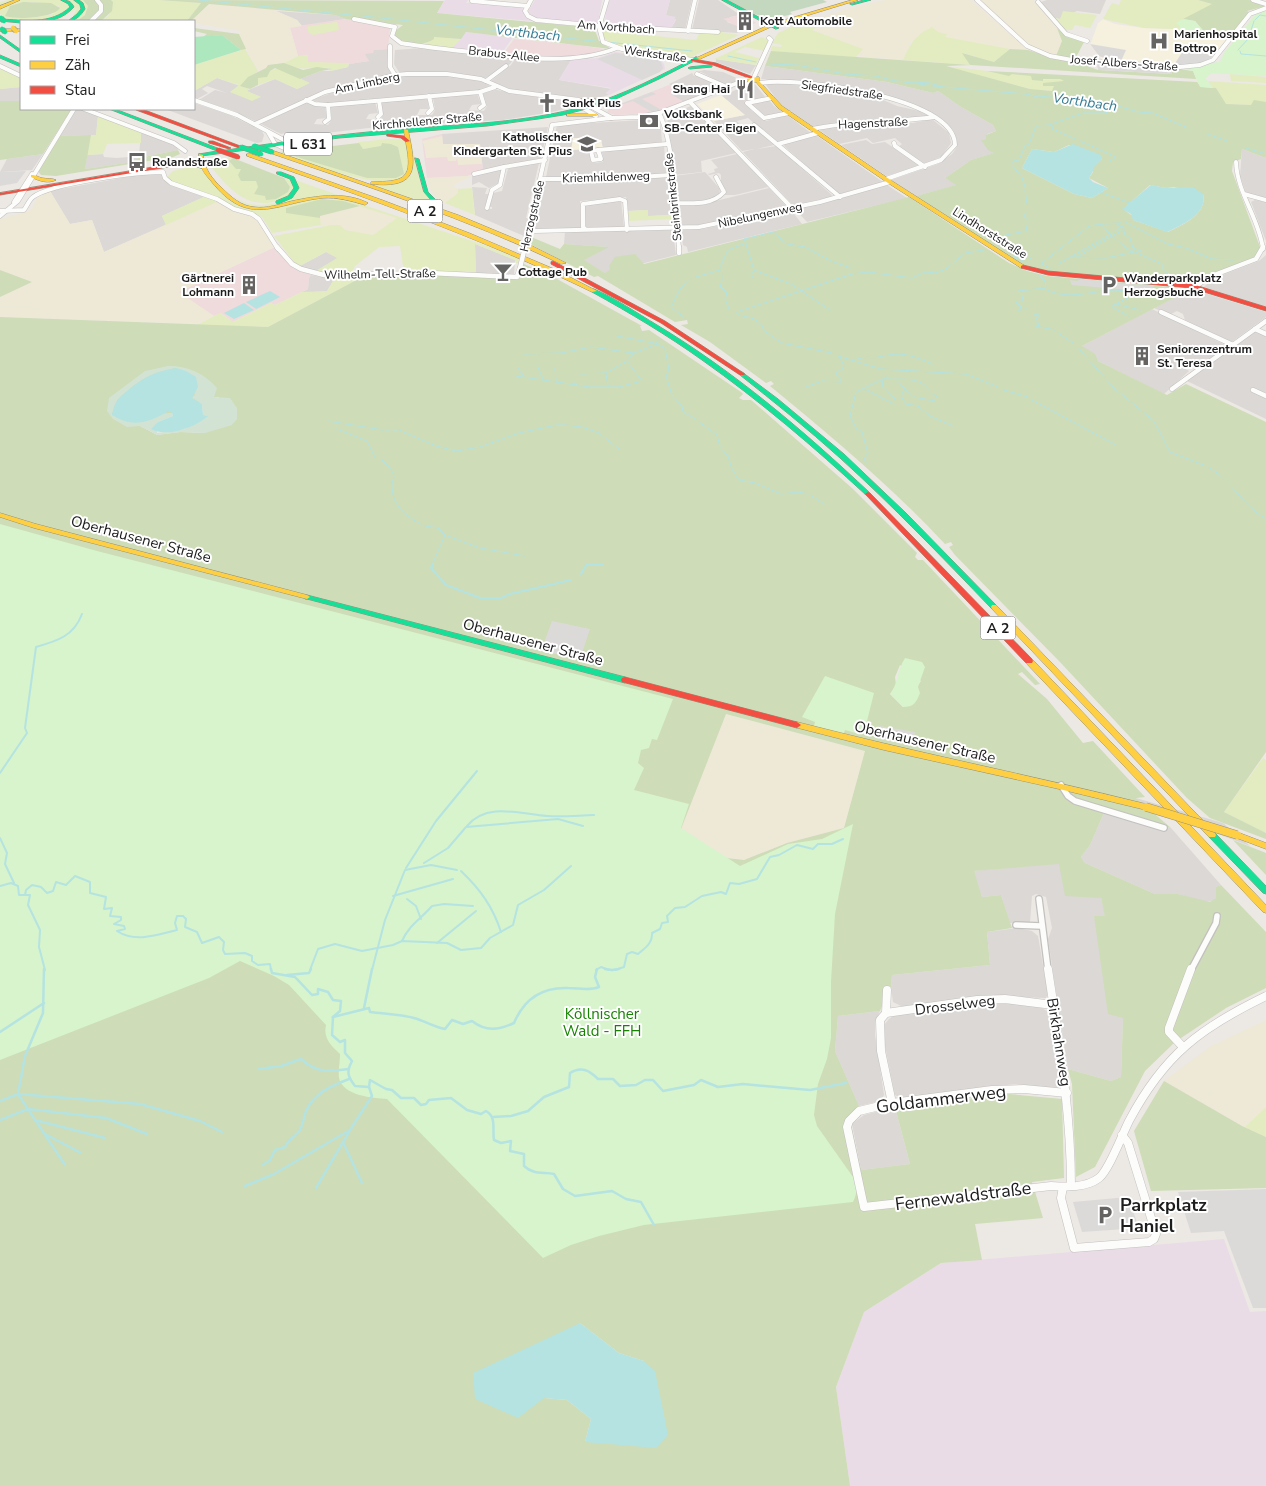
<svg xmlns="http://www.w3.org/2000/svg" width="1266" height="1486" font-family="'Nunito Sans',sans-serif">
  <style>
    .residential { fill: #dbd8d6 }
    .commercial { fill: #efdadc }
    .industrial { fill: #e9dce7 }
    .education { fill: #f6f0de }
    .farmland { fill: #eee9d6 }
    .grass { fill: #e3ecc0; fill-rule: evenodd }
    .forest { fill: #cedcb7; fill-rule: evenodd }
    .wetland { fill: #d2e3d4; fill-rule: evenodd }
    .cemetery { fill: #c4d8bf }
    .park { fill: #d7f4cc }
    .pitch { fill: #ace7be }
    .parking { fill: #dcdad8 }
    .water { fill: #b5e3e1 }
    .pier { fill: #d8d7d5 }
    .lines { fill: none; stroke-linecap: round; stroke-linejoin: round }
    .stream-far2 { stroke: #b5e3e1; stroke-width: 1 }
    .stream-far1 { stroke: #b5e3e1; stroke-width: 2 }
    .stream { stroke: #b5e3e1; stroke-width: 2.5 }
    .street-far3-casing { stroke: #c3c1bf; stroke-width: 5 }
    .street-far2-casing { stroke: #c3c1bf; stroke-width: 5.5 }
    .street-far1-casing { stroke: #c3c1bf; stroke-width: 8 }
    .street-casing { stroke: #c3c1bf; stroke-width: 9 }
    .fast-casing { stroke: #96917c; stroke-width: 1 }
    .slow-casing { stroke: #96917c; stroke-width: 1 }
    .jam-casing { stroke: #96917c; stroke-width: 1 }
    .street-far3 { stroke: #fcfcfb; stroke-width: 4 }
    .street-far2 { stroke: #fcfcfb; stroke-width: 4.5 }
    .street-far1 { stroke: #fcfcfb; stroke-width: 5.5 }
    .street { stroke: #fcfcfb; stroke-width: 8 }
    .fast { fill: #16e098; fill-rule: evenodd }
    .slow { fill: #ffcf43; fill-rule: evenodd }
    .jam { fill: #f24e42; fill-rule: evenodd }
    .street-bridge-far1-casing { stroke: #c3c1bf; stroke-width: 5; stroke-linecap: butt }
    .street-bridge-casing { stroke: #c3c1bf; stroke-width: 5.5; stroke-linecap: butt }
    .fast-bridge-casing { stroke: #96917c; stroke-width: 5.5; stroke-linecap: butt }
    .slow-bridge-far1-casing { stroke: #96917c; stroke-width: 5.5; stroke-linecap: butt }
    .slow-bridge-casing { stroke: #96917c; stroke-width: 9; stroke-linecap: butt }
    .jam-bridge-casing { stroke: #96917c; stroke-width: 5.5; stroke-linecap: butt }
    .street-bridge-far1 { stroke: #fcfcfb; stroke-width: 4 }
    .street-bridge { stroke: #fcfcfb; stroke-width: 4.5 }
    .fast-bridge { stroke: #16e098; stroke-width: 4.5 }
    .slow-bridge-far1 { stroke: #ffcf43; stroke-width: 4.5 }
    .slow-bridge { stroke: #ffcf43; stroke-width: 8 }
    .jam-bridge { stroke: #f24e42; stroke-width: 4.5 }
    .labels { text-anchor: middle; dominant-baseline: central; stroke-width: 4; stroke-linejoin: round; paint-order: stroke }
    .far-poi-label { font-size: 12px; font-weight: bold; fill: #1d1d1d; stroke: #fff; text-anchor: start }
    .far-street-label { font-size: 12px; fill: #1d1d1d; stroke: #fff }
    .far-water-label { font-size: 14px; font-style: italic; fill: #377d94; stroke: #fff }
    .shield { fill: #fff; stroke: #616161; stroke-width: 1 }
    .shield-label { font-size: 14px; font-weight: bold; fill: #1d1d1d }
    .street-label { font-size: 15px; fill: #1d1d1d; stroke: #fff }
    .park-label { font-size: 15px; fill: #178401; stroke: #fff }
    .near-street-label { font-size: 18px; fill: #1d1d1d; stroke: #fff }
    .near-poi-label { font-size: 18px; font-weight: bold; fill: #1d1d1d; stroke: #fff; text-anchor: start }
  </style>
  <rect width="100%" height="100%" fill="#ece8e4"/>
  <g class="residential">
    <path d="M670 0H692L685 30H670L676 20 666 15Z"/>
    <path d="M699 0H718L740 15 730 17 727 22 741 27 740 31 737 33 692 30Z"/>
    <path d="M1047 0H1106L1100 14 1077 11 1060 19 1055 18 1041 2Z"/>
    <path d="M276 11 335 15 346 19 302 26 297 20Z"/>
    <path d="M422 48 515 57 510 64 485 78 449 72H399L394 64 395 50Z"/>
    <path d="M388 49 387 65 391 74 326 90 257 122 231 110 199 100 215 90 227 93 207 86 202 89 208 93 197 99 194 98V91L217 78 240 86 230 92 261 97 246 91 275 79 297 89 309 83 300 79 321 71H330L348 67 349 64 369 61 364 54 373 50Z"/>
    <path d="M516 58 571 60 559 80 612 89 606 93 609 95 593 99 513 90 491 81 511 65Z"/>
    <path d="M716 59 756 65 750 74 716 62Z"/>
    <path d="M765 66 887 82 933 93 938 91 961 107 993 125 996 131 987 134 986 139 982 140 995 153 971 160 945 178 957 185 916 196 891 180 938 164 952 154 957 147V140L953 130 948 126 917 106 873 91 761 79Z"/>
    <path d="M704 70 723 72 741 80 728 86 701 72H696Z"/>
    <path d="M692 73 694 76H703L725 87 684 102 670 94 679 90 669 84Z"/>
    <path d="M403 76H447L479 80 490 86 484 90 325 104 312 100 349 87Z"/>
    <path d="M773 82 867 93 897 106 919 111 928 116 910 120 855 122 814 127 780 104 766 85Z"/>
    <path d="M752 83H754L766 98 744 101 752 111 766 121 787 115 811 133 776 142 748 118 737 121 742 127 751 125 774 145 757 149 776 146 832 195 831 197 793 205 743 152 754 149 742 151 714 121 745 115 722 96Z"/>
    <path d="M21 87V101H0V89Z"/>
    <path d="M493 89 520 95 559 99 568 101 571 105 569 108 552 112 503 120 386 126 317 134 302 135 288 132 281 134 261 124 307 102 325 107 327 118 317 119 314 124 328 125 332 119 330 107 336 106 375 102 378 113 369 114 366 119 380 120 383 115 381 103 383 101 427 98 429 109H420L417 115H432L435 110 433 97 477 94 481 104 472 105 469 110 484 111 487 106 483 93Z"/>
    <path d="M769 100 774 106 784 113 765 118 749 102Z"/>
    <path d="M194 103 230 115 262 131 264 135 262 142 257 143 165 109H194Z"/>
    <path d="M691 106 736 153 701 161 702 172 674 175 667 116Z"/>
    <path d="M83 109 98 116 96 135 60 136 76 110Z"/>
    <path d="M660 119 662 142 603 148 574 138 571 150 589 149 592 163 603 162 602 151 664 146 666 173 621 177H546L557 125Z"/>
    <path d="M932 119 949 133 951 143 942 156 925 165 898 147 902 144 895 138 873 143 867 138 839 144 818 129 825 127 854 125 913 123Z"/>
    <path d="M548 127 541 158 498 168 483 170 480 144H443L442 134Z"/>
    <path d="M141 132 175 145 178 150 139 158 126 163 85 169 87 155 103 154 104 157 117 158 139 156Z"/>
    <path d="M814 135 817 136 883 182 841 194 837 193 784 146 785 144Z"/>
    <path d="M866 140 872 144 885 142 921 166 886 176 841 145Z"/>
    <path d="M1242 149 1266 158V198L1246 193 1240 176Z"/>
    <path d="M43 154 32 170 0 172 7 159Z"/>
    <path d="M737 154 768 187 735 195H725L726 190 721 183V175L719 173 709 175 708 174 715 172 714 169 718 168 711 160Z"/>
    <path d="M538 162 539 163 526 218H529L524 236 475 215 472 187 487 188 485 194H489L484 209H492V207H489L493 193 502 191 508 169Z"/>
    <path d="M493 170H502L499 183 489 188 479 182 472 185V175Z"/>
    <path d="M705 172 720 189 719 195 701 201H678L674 176Z"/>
    <path d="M162 173 167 182 206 196 162 216 166 225 104 252 92 220 70 224 50 191 138 175Z"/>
    <path d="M665 177H667L671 215 648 216 647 210 628 211 626 197 580 201 581 229 535 230 534 228 545 180 592 181Z"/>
    <path d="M887 185 907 198 807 222 795 209Z"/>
    <path d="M769 188 787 207 704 225H680L678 205 703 204Z"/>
    <path d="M1255 200 1266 202V241L1251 202Z"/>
    <path d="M621 201 624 227 586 228 585 205Z"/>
    <path d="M791 210 802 224 688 252 687 247 683 245 681 230 703 229Z"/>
    <path d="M671 230 673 231 676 255 605 273 583 260 608 247 564 244 565 232Z"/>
    <path d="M475 244 515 260 514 275 476 274Z"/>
    <path d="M326 252 338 258 316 271 298 267Z"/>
    <path d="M1266 255V307L1204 287 1212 279 1259 261Z"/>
    <path d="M311 275 320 277 336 276 327 291 304 293 302 292 308 289 309 278Z"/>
    <path d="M1191 289 1266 312V317L1233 341H1230L1185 320 1183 314 1177 311 1169 315 1154 308Z"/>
    <path d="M1152 309 1227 346 1208 360 1196 359 1184 368 1189 371 1164 394 1098 361 1082 346Z"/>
    <path d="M1255 332 1266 335V419L1187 381Z"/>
    <path d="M1106 808 1171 828 1221 885 1216 887V898L1214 901 1204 902 1178 894H1155L1085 863 1081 857 1090 845Z"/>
    <path d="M1059 863 1101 898 1106 917 1094 916 1123 1018 1121 1077 1111 1081 1068 1069 1048 939 1052 928 1046 897 1036 894 1032 896 1030 922 1010 923 1001 895 982 897 973 871Z"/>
    <path d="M1017 928 1032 931 1038 936 1048 994 1046 998 988 996 903 1007 893 1002 891 987 892 975 990 965 987 932Z"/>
    <path d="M975 1004H1011L1038 1006 1047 1011 1051 1016 1062 1084 1060 1087 1055 1088 1015 1084 901 1098 895 1095 885 1046 884 1025 889 1019 893 1016Z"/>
    <path d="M880 1011 875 1022V1035L884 1095 880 1101 859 1106 835 1051 838 1016Z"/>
    <path d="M895 1107 910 1164 861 1170 852 1124 864 1115Z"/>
  </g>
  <g class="commercial">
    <path d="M740 15 746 17 756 23 741 28 723 19Z"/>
    <path d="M351 18 390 27 388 49 374 50 373 53 365 54 369 61 349 64 307 62 308 55 298 56 290 27Z"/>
    <path d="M514 39 576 45 611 50 601 54 552 58 504 53Z"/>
    <path d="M669 85 680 90 671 94 684 102 658 111 638 114 615 115 607 112 610 108Z"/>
    <path d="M442 134 443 144H480L483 170 467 176 427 178 422 139Z"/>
    <path d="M275 247 293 268 311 275 309 278 308 289 275 305 271 303 233 322 221 313 214 316 178 292Z"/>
  </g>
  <g class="industrial">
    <path d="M445 0H468L466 3 479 2 522 7 525 16 543 22 437 13Z"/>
    <path d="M535 0H602L598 22 595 24 535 18 528 12Z"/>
    <path d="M610 0H670L666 15 676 17 674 19H676L670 30 640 27 641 25H631L625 27 605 25 606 9Z"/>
    <path d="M466 32 513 37 502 53 452 48Z"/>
    <path d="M615 52 640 55 649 54 647 56 659 59 664 64 665 69 609 95 606 93 611 88 559 80 571 60 598 58Z"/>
    <path d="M1224 1239 1250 1312 1266 1311V1486H850L836 1387 864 1312 941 1263Z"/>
  </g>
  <g class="education">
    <path d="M1103 19 1115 24 1144 28 1173 29 1229 37 1211 58 1174 65 1102 60 1090 45 1098 23Z"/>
    <path d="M721 95 722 96 745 115 714 121 697 104Z"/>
    <path d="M573 138H583L584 141 601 140 603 148 571 150Z"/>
  </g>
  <g class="farmland">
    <path d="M884 0H971L1028 50 1010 49 956 40 945 37 946 34 938 32 911 42 903 60 856 56 862 49 811 29 817 27 806 23 843 10Z"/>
    <path d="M979 0H1033L1060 32 1062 41 1056 56 1028 45Z"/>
    <path d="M209 4 274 10 297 20 302 26 290 28 298 56 284 63 268 65 266 68 258 71 239 36 241 31 194 23V21H191Z"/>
    <path d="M442 136 443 144H480L482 164 458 165 457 157 456 161H448L447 157 426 158 424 145 422 141Z"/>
    <path d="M467 176 470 177 452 186 458 189V193L445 203 435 196 429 188 427 178Z"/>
    <path d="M50 191 70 224 92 220 104 252 219 201 254 217 275 247 179 292 214 316 197 324 0 317V297L31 282 0 270V219L29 211 33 207 37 198Z"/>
    <path d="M361 206 397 218 373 235 345 230 331 225 321 226 319 216Z"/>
    <path d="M726 714 865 751 844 828 787 843 744 860 726 858 680 829Z"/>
    <path d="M1266 1020V1137L1242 1126 1164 1081 1211 1046Z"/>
  </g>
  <g class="grass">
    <path d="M8 0H83L88 6C86 19 77 21 66 21L72 18 77 8 62 18 42 21H10L0 14V2ZM34 2 59 6 53 14C42 17 16 20 6 15 9 2 23 2 34 2Z"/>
    <path d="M111 0H159L201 3 187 21H101L109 15 113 2Z"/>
    <path d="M1121 0H1198L1212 4 1184 19 1206 34 1173 29 1144 28 1103 19 1112 3 1119 5Z"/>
    <path d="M1063 11 1097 15 1090 28 1075 25 1072 30H1065L1055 18 1060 19Z"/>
    <path d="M336 22 338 23 339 30 313 35 309 33 307 28 309 26Z"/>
    <path d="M803 22 817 27 812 30 863 49 855 58 771 51 772 46 781 47 782 45 772 43 778 33Z"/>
    <path d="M932 27 938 32 947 34 945 37 1010 49 994 62 963 53 971 65 903 60C911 43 914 36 932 27Z"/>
    <path d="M605 28H615L614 32 696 40 700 32H721L739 35 691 57 618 47 603 38 602 30Z"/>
    <path d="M434 37 461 39 452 48 421 45 433 39Z"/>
    <path d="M762 37 768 40 765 51 745 47 735 52 759 58 756 65 714 59Z"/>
    <path d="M245 49 258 71 241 86 250 89 247 91 261 97 252 101 230 92 239 85 217 78 194 91V65Z"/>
    <path d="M308 55V62L349 63 348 67 331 71 329 68C308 66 305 73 284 63L298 56Z"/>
    <path d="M0 66 21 77V87L0 89Z"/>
    <path d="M944 66 1032 76V80L1060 79 1065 81 1043 86H1054L1053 91 1030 89Z"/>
    <path d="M278 68 310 83 297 89 275 79 258 85V78L266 77 270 71Z"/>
    <path d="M1230 74 1266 77V83L1231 81Z"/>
    <path d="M1208 81 1266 85V102L1251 105 1225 104 1216 88H1213Z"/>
    <path d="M98 116 141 132V143L107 144 103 154 87 155 91 135H96Z"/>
    <path d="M409 138H411L412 146C418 169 418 195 440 208L370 184 380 185 411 175Z"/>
    <path d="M389 139H403L406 142 411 164C409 168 407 175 403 177 383 193 307 162 284 154L313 161 367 178 403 170 398 147 391 144 382 143 381 146 363 149 358 142Z"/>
    <path d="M232 158 230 163 236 169H241L242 181H256L258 187 255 192 265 196 288 192 290 187 284 178 290 180 294 186C292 194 285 199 277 201 246 210 227 187 209 164L221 159Z"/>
    <path d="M195 166 204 172 231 201 265 209 319 199 349 200 487 246 519 259 518 263H516L515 260 475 244 476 274 404 272 400 246 379 247 355 266 352 273 324 274 316 271 337 258 326 252 298 267 274 236 331 225H340L345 230 373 235 397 218 343 201 316 218H320L321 225 272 233 262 217 233 207 220 199 172 183 166 178 173 171Z"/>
    <path d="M295 180 344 197C312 195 261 221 234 197 254 210 276 206 295 194Z"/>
    <path d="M472 188 475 215 445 203 458 193V189Z"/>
    <path d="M206 196 219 201 166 225 162 216Z"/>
    <path d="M648 210V216L671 215 672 219 629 221 628 211Z"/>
    <path d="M366 275 268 327 197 325 220 313 233 322 271 303 275 305 302 292 327 291 336 276Z"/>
    <path d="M1263 758 1266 760V833L1224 812Z"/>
    <path d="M1266 1107V1137L1245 1127Z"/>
  </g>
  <g class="forest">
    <path d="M83 0H111L113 2 112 11 101 21H77L85 15 88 6Z"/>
    <path d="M159 0 444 1 437 13 594 28 599 41 611 49 466 32 461 39 434 37V39C421 47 406 45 394 35L395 31 403 25 346 19 335 15 209 4 191 21H187L201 3Z"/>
    <path d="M1198 0H1249L1266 6 1247 11 1249 12 1229 37 1206 34 1195 21 1183 19 1212 4Z"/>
    <path d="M23 2 51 3 60 8C53 18 17 20 5 16L10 6Z"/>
    <path d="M194 28 239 34 246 49 241 50 222 35 203 37 207 34 194 31Z"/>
    <path d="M1057 28 1065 36 1084 42 1075 59 1056 56 1062 41Z"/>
    <path d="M1010 49 1028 50 1055 59 1088 63 1087 66 1098 70 1172 74 1171 68 1193 71 1196 79 971 65 946 66 1030 89 1052 91 1054 86H1043V83L1064 81 1060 79H1043V81L1032 80 1031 76 1012 74 1009 76 987 71 1197 82 1201 87 1216 88 1226 104 1251 105 1254 100 1266 102V158L1242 149 1241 159 1233 162 1232 171 1260 247 1256 256 1194 284 1048 272 1021 265 916 196 956 185 945 178 971 160 994 153 988 150 981 140 986 139V135L996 131 993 125 961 107 938 91 933 93 887 82 765 66 771 51 970 65 962 53 994 62ZM1069 145 1102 159 1092 168 1093 172 1089 178 1108 188 1092 198 1074 194 1022 168 1032 149 1054 152ZM1150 185 1166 188 1174 187 1203 194C1208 214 1182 225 1168 232L1133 220 1134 217 1123 209Z"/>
    <path d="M284 63 303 70 317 67 332 69 321 71 300 79 275 68 270 71 267 77 258 78V85L250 89 240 86 248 77 266 68 268 65Z"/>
    <path d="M0 101H21V109L71 110 43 154 0 160Z"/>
    <path d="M91 135 85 169 126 163 139 158 178 150 180 154 173 157 56 176 41 175 38 171 60 136Z"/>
    <path d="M359 143 363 149 381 146 382 143 391 144 398 147 404 174 396 178H367L280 152Z"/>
    <path d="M233 158 284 178 290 187 288 192 276 199 266 200 265 196 254 194 258 187 256 181H241L238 175 241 169H236L229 161Z"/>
    <path d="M909 197 1009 263 1027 271 1047 276 1191 289 1082 346 1095 354 1098 361 1167 395 1186 384 1266 422V752L1224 812 1266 833V839L1210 818 1187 798 1060 662 955 555 949 547 953 545 951 542 945 544C891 486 831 436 770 386L774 384 771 381 766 383 710 342 681 325 688 324 687 320 675 322 598 276 594 277 530 244 531 237 560 249 564 244 609 247 584 260 605 273 610 270 609 266 615 257 635 254 644 264Z"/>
    <path d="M322 199 343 201 360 206 320 216V218L286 213V208Z"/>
    <path d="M524 264 557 279 642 326H640L642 331 649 330 741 392 743 394 739 398 743 400H751L853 489 917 553 915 557 918 560H923L1040 684 1035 685 1022 672 1018 674 1047 699 1083 743 1093 741 1145 797 1136 798 1171 828 1106 808 1090 845 1081 857 1085 863 1155 894H1178L1210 902 1216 898V887L1221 885 1266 932V988L1226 1008 1175 1042 1145 1071 1095 1167 1076 1177 1072 1084 1068 1069 1111 1081 1121 1077 1123 1018 1108 1014 1094 916H1105L1101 898 1065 896 1059 864 974 871 982 897 1001 895 1012 928 987 932 990 965 892 975 891 987 884 988V1001L880 1011 838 1016 835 1051 859 1106 850 1120 861 1170 910 1164 895 1107 1009 1094 1062 1099 1064 1178 1032 1182 1043 1218 975 1224 982 1260 941 1263 864 1312 836 1387 850 1486H0V317L268 327 366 275 427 274 520 278ZM214 397H219L205 433 180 432 157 435 140 426ZM900 665 921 681 903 707 890 694 896 685 895 677ZM726 714 865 751 844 828 787 843 744 860 726 858 681 829ZM580 1323 619 1353 644 1361 585 1442 591 1419 567 1400 544 1398Z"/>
    <path d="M0 270 32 282 0 297Z"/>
    <path d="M1233 840 1266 853V875Z"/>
    <path d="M1164 1081 1242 1126 1266 1137V1188L1151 1191 1134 1131Z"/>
  </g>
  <path class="wetland" d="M168 366C188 366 204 373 217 388L214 397 230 398 237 408V419L232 425 205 433 180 432 157 435 140 426 127 427 113 419 107 411 109 398 145 371ZM176 368 195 394 192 398 202 404 203 415 207 416 185 429 157 433 158 422 173 416 172 413 112 415C116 398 119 398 132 387 148 375 156 372 176 368Z"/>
  <path class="cemetery" d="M728 0H823L827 2 790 12 792 14C765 22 751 14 728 0Z"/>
  <g class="park">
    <path d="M1266 10V16H1264L1266 17V76L1212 73 1205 78 1213 88 1200 87 1193 71 1171 67 1220 62 1224 53 1255 15Z"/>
    <path d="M1183 19 1195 21 1206 34 1179 29 1180 26 1176 23Z"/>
    <path d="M0 524 97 551 673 699 657 740 652 739 649 748 641 750 638 763 644 768 634 790 689 804 681 828 740 866 788 844 822 839 853 824 835 914 831 982V1038L827 1059 818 1084 814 1115 817 1126 853 1177C857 1186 858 1192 853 1202L644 1225 599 1236 571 1245 543 1258 387 1099C373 1098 343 1096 339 1078 338 1071 340 1062 340 1054 331 1045 323 1039 326 1025L289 985 274 976 240 961 209 978 0 1060Z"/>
    <path d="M905 658 922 662 925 667 918 687 920 693C916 703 914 707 903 707L890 694C898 685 897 670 905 658Z"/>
    <path d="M825 676 874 693 867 721 859 734 845 730 844 733 814 726 815 722 802 717Z"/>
  </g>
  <path class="pitch" d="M222 35 241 50 194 65V37Z"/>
  <g class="parking">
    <path d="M1090 44 1126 50 1121 61 1107 59 1099 56Z"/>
    <path d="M1180 50 1212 55H1213L1211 58 1198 64 1174 65 1181 54Z"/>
    <path d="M615 53 653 57 661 62 663 68 660 72 642 80 597 59Z"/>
    <path d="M1097 64 1171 68 1172 74 1098 70Z"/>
    <path d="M652 92 656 94 642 99 660 109 658 111 652 112 633 101 610 108Z"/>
    <path d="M26 171 17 183 0 186V172Z"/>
    <path d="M1081 279 1116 283 1154 286 1149 291H1142L1072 285 1071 283 1070 280 1077 281Z"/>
    <path d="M552 621 590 629 580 659 541 651Z"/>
    <path d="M880 726 915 732 913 741 878 736Z"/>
    <path d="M1266 1189V1308H1253L1224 1231 1191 1233 1178 1192Z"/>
    <path d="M1128 1197 1139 1228 1082 1232 1073 1202Z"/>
  </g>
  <g class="water">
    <path d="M1073 144 1101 155 1102 159 1093 168V171L1089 178 1093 182 1108 188 1092 198 1074 194 1022 168 1032 149 1054 152Z"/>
    <path d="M1151 185 1166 188 1193 187 1203 194C1208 214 1182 225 1167 232L1133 220 1131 214 1122 209Z"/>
    <path d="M270 291 280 297 256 309 246 302Z"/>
    <path d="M244 303 254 310 234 319 224 313Z"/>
    <path d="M176 368 186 371 196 377 198 387 192 398 202 404 203 415 208 416C196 427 167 438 151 429L158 422 173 416 172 413 169 411C148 423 133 428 112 415 116 398 119 398 132 387 148 375 156 372 176 368Z"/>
    <path d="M580 1323 619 1353 644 1361 655 1371 668 1435 656 1448 585 1442 591 1419 567 1400 544 1398 518 1418 475 1399 473 1373Z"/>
  </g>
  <path class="pier" d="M1136 798 1223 823 1250 846 1210 831 1157 815Z"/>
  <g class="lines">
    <g class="stream-far2">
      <path d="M199 0 351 15"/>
      <path d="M363 16 603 42"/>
      <path d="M1255 20 1260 15 1266 16"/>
      <path d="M1249 37 1254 21"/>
      <path d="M607 42 692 51"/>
      <path d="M1238 50 1249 38"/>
      <path d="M1240 51 1241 54 1266 56"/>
      <path d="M728 56 756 62"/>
      <path d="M770 64 797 65 845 74 876 76 895 81 930 83 943 87 1026 94 1038 97 1060 95 1071 99 1108 103 1138 112 1153 113 1188 128"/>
      <path d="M904 82 942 87"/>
      <path d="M1054 124 1051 128 1075 139"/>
      <path d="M1208 134 1227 141"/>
      <path d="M1080 141 1116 157 1110 161"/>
      <path d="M1246 148 1266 154"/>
      <path d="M1025 187 1022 177 1011 164 1013 161 1019 160 1025 146 1029 144 1036 126 1049 125 1083 113H1106L1109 110"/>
      <path d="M1025 190 1027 204"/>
      <path d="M1100 192 1130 203"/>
      <path d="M1026 213 1024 216 1028 221 1026 231 1006 235 1004 239 996 242 999 245 1019 251 1031 259"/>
      <path d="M1125 222 1168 244 1186 248 1212 259 1233 260"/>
      <path d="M1115 223 1123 227 1125 235 1130 238 1133 248 1141 251"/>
      <path d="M1105 224 1121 223"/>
      <path d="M1100 225 1126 248 1162 264V269L1170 276"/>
      <path d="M1114 232 1121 226"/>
      <path d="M1116 234 1124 229"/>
      <path d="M746 244 754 270 791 284 830 310"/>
      <path d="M1022 255 1013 257 1026 262"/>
      <path d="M1072 257 1106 258 1134 252"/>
      <path d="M1077 257 1115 234"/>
      <path d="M1042 263 1089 226 1103 224"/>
      <path d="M1041 264 1050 268"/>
      <path d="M1058 264 1113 233"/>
      <path d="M1039 275 1045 281 1046 288 1018 291 1023 296 1022 301 1016 302 1022 308 1018 310 1028 309 1033 314 1039 315 1035 321 1040 324 1035 326 1055 330"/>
      <path d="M696 277 720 270"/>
      <path d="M753 278 751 274 754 270"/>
      <path d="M1045 289C1068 301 1090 291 1114 290 1129 290 1144 298 1160 298"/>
      <path d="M1116 304 1140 310"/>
      <path d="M729 309 725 299 727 293 720 286 722 281 721 265 728 250 746 243 744 239 773 232 787 244 805 247 831 261 851 268"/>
      <path d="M737 312 852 274 868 272 912 278 925 272 935 273 946 269 965 253 984 250"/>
      <path d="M737 312 738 315C749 317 762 319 764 331L782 343 832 353"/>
      <path d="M1128 316 1111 306 1134 295"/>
      <path d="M685 318 671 307 680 289 691 279"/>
      <path d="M1058 333 1073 343"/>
      <path d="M617 336 654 343"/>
      <path d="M659 341 655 343 665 348 669 370 666 376 672 395 682 406 683 412 696 419"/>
      <path d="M1079 349 1114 388 1154 421 1170 452 1206 466"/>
      <path d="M524 354 561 353 591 347 633 353"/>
      <path d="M838 356 881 369 966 374 998 387"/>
      <path d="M855 360C867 355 870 359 879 357 904 351 909 355 933 364"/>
      <path d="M537 365 543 379"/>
      <path d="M518 368 524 377"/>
      <path d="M555 368 556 381"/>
      <path d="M581 374 606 373 627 361"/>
      <path d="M606 374 608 386"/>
      <path d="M516 376 590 387H619L642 381 627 361 634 353 657 344"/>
      <path d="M886 379C897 380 913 377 923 384 929 388 930 394 938 397"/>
      <path d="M573 380 578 386"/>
      <path d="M883 380 882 387 895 399"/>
      <path d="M895 380 914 397 935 401"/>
      <path d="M806 387 822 381 841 382V378L835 373 842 369 844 365 840 358"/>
      <path d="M865 389 894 404"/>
      <path d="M904 390 901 396 906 404 918 406 930 416 953 426"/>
      <path d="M1004 390 1028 397"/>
      <path d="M1032 400 1116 445"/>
      <path d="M328 421 383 430"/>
      <path d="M699 422 717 435 720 447 728 456 732 469 739 480 755 483 781 494 798 492 808 494"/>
      <path d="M337 429 367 441 375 457"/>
      <path d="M385 430H389"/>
      <path d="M393 430H397"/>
      <path d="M399 430 436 446 456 451 480 447 519 433 556 425H565L582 427 599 433 619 449"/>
      <path d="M382 460C386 464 393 470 394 476 394 479 392 481 392 484 391 504 405 516 421 524"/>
      <path d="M866 462 864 459 868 453 862 432 856 428 850 416 856 392 887 377 893 371"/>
      <path d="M1210 468C1232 481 1243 506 1266 519"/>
      <path d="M812 496 824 504"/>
      <path d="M425 526 438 528 445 535 480 548 525 556"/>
      <path d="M432 565 445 535"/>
      <path d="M586 565H603"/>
    </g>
    <g class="stream-far1">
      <path d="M433 564 431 568 446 585 480 598H501L510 594 571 580"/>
      <path d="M589 564 603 565"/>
      <path d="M581 574 587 564"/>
      <path d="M0 773 27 733 25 728 36 647C57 641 74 636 82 614"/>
      <path d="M467 826C487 802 520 814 547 816 563 817 578 816 594 815"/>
      <path d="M0 838 7 853 5 864 14 883"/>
      <path d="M424 863 448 848 466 827 558 819 583 826"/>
      <path d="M406 868 436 821 477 771"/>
      <path d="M461 871C480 889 493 907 501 932"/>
      <path d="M0 886 11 883 18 886 19 895H25L26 890 32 885 41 887 47 893 53 891 56 882 66 885 75 876 90 882V893L106 897 104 909 112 908 110 916 121 917V920L114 924 124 926 125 929 117 931C135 943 157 935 177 930L175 923 177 916H183L186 919 185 927 197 932 202 943 219 937 224 942 223 950 225 954 245 953 252 956V961L258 965 270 964 271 970"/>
      <path d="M25 895H30L28 905 40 930 39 947 45 970"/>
      <path d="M393 896 453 879"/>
      <path d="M407 899 416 906 421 919"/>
      <path d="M402 941C409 925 421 919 432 906L444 904 473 906"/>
      <path d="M437 943 476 911"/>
      <path d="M310 970 318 949 335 944 362 951 393 945 402 941 447 943 461 950 481 948 490 938 513 925 518 905 544 890 571 866"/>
      <path d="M372 970 385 920 405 870 431 865 457 870"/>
      <path d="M596 970 601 967 609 970"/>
      <path d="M615 970 624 967 627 954 632 952 638 954C645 948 653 943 652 933L660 929 662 923 668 922 667 916 675 908 685 907 702 896 721 892 726 894 730 883 739 884 757 879 770 857 779 855 797 845 813 849 818 844H832L843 839"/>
    </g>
    <g class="stream">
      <path d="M44 969 43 1013 25 1056 18 1094 65 1165"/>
      <path d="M271 969 272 973 295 977 312 995 318 994V989L328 992 333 1000 341 1001 340 1011 333 1017"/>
      <path d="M605 969 612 970 619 969"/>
      <path d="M287 975 309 973 311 969"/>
      <path d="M364 1008 372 969"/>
      <path d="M333 1017 369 1008 370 1012C386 1014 399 1014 414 1018 425 1021 434 1027 445 1029L452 1020 463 1024 472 1021C486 1032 499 1030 514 1023 524 999 542 987 568 988 579 988 589 991 599 987L595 977 597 969"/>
      <path d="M333 1017 332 1035 340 1042 345 1040V1053L352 1061C346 1072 348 1077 355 1086L369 1087 370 1080 386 1089 392 1090 401 1098H414L421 1105 426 1104 429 1100 451 1098 467 1110 481 1114 486 1111C497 1117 492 1130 494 1140L501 1143 511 1141 510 1151 524 1154V1166C534 1175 542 1172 554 1174L563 1189 575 1196 612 1191 626 1199 641 1202 654 1225"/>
      <path d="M0 1032 44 1003"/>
      <path d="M259 1069 281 1066 301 1059C316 1073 329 1072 348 1069"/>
      <path d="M0 1101 18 1094 140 1104 200 1121 222 1132"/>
      <path d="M493 1117 511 1116 528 1111 544 1097 569 1087 570 1073C581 1066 589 1070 598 1079H613L620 1086 636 1085 645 1080H653L663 1091 694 1085 701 1080 718 1087 743 1084 810 1090 846 1083"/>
      <path d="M0 1120 28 1109 106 1118 147 1134"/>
      <path d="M35 1120 105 1138"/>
      <path d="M45 1134 81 1153"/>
      <path d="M343 1142 362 1183"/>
      <path d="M263 1165 270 1160 275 1150 285 1147C289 1138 296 1137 300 1130 303 1124 304 1117 306 1111 314 1093 331 1086 349 1079"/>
      <path d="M245 1186 274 1174 350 1130 372 1096 369 1087"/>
      <path d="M316 1188 349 1132"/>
    </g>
    <g class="street-far3-casing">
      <g id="street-far3">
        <path d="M531 0 525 11 528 16 536 20 600 26 718 32"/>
        <path d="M607 0 599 27 603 42 622 49 693 60"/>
        <path d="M977 0 1027 46 1050 56 1072 60 1180 67 1200 65 1213 60 1250 14 1266 8"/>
        <path d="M1253 0 1266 4"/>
        <path d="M472 1 528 6"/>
        <path d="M1038 2 1066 34 1087 41"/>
        <path d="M354 19 395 27 392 36 401 43C423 47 447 49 469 52 517 57 572 66 617 48"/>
        <path d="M91 21 101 11V5L97 0"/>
        <path d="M688 31 695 0"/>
        <path d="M390 46V67L395 75"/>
        <path d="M0 66 21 76"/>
        <path d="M697 74 729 88"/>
        <path d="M754 77 771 40 769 38"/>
        <path d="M486 81 506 66"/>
        <path d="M760 83C796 77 955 96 955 145L941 160 886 179"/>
        <path d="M480 92 484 105 480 108"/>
        <path d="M772 98 747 103 764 118 789 113"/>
        <path d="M194 100 237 115 284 140 297 141"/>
        <path d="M306 100 315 104 328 105 480 92 495 87"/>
        <path d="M572 101 596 116"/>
        <path d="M690 102 792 208"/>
        <path d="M84 109 174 143 185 151"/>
        <path d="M428 113 432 109 429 96"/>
        <path d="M659 113C675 145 676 212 679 249"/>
        <path d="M378 117 381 114 379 101"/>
        <path d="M610 118 638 117 659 113 748 79"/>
        <path d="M325 122 329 119 328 105"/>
        <path d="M255 124 325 92 395 75 407 74H447L481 79 509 91 579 100 612 118"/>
        <path d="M754 125 840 197"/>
        <path d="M812 129C852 120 893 123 934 117"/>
        <path d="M268 132 275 144 284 148"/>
        <path d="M894 143 895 146 925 167"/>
        <path d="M778 144 818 133"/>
        <path d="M598 150 601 159 593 160 591 151Z"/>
        <path d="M598 150 667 144"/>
        <path d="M1236 162C1237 193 1259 218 1263 249"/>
        <path d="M474 174 504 167"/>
        <path d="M541 179H607L671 175"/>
        <path d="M1244 194 1266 200"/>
        <path d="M14 202 32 174"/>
        <path d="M674 203C691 203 712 206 724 192L716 177"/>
        <path d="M487 208 492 190 500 185 504 167 545 160"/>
        <path d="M0 211 24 210C27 206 29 200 33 197 52 183 138 172 163 172L165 178 171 183 217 199 234 209 252 214 259 219 278 249"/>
        <path d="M0 216 18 201 74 109"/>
        <path d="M532 216 535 217 532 229 535 231 699 227 820 202 890 182"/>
        <path d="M585 229 583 227V204L620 199 625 201 627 230"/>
        <path d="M527 237 552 125 610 118"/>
      </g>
    </g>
    <g class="street-far2-casing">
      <g id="street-far2">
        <path d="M277 247 292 264 301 269 324 275 430 273 517 277 520 268"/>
        <path d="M679 247V253"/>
        <path d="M1195 287 1209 277 1256 259 1263 247"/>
        <path d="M1161 312 1233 345"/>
        <path d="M1255 329 1266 334"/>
        <path d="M1172 389 1266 321"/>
        <path d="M1253 390 1266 396"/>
      </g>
    </g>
    <g class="street-far1-casing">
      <g id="street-far1">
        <path d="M1061 785 1068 796 1075 801 1164 828"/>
        <path d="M1039 899 1048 970"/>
        <path d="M1016 925 1041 926"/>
        <path d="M1191 970 1216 923 1217 916"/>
      </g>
    </g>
    <g class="street-casing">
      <g id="street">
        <path d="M1048 969C1059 1042 1071 1112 1071 1186"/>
        <path d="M887 990 886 1013 880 1020 881 1051 892 1103"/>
        <path d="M886 1013 977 1000 1005 999 1053 1005"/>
        <path d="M1183 1047 1169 1032V1028L1191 969"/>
        <path d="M1067 1093 1024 1089 992 1090 892 1103 859 1111 849 1121 847 1127 864 1207 1051 1186C1066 1187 1086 1188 1099 1178 1109 1170 1122 1135 1129 1121 1164 1055 1200 1028 1266 996"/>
        <path d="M1063 1187 1061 1198 1074 1248 1149 1242 1154 1239 1156 1234 1128 1143 1122 1135"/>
      </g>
    </g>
    <g class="fast-casing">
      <g id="fast">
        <path d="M61 0C68 0 71 1 74 7 58 24 43 21 21 21V23L0 21V19C24 20 51 25 70 7L68 4Z"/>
        <path d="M74 0H79L83 3 85 9C81 15 76 21 68 21L77 14 81 9 80 5Z"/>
        <path d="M722 0H727L779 28 776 29Z"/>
        <path d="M864 0H871L852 5 850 4Z"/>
        <path d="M0 35 21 50V53L0 38Z"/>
        <path d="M0 55 21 64V67L0 58Z"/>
        <path d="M696 57 700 58 659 79 618 98 590 108 563 115 538 119 487 126 339 138 201 156H199V154L217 151 109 109H115L220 149V151C280 142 340 134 401 129 463 124 525 123 585 106 624 95 661 75 696 57Z"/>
        <path d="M710 65H712V67L690 69 688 68 690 67Z"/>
        <path d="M577 99H597L599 100 597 101H577Z"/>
        <path d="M415 158 419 159 428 192 442 206V208H438L424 192Z"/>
        <path d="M175 163H193L205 168 203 169 192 165H177L175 164Z"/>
        <path d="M277 172H281L294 177 299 188 292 198 278 204 276 203V201L288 196 294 188 290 179 277 174Z"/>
        <path d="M594 289C615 298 637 313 657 325 735 372 804 431 870 493V495H866C814 447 760 401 702 360 667 335 630 313 592 292L591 291Z"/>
        <path d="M742 372 778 399 844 454 906 513 996 605 997 607 996 609H992C942 557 893 506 840 458 808 429 774 402 740 375L739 374Z"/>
        <path d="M305 595H307L625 677 629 680 625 683 307 599H305L304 597Z"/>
        <path d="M1212 832 1215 833 1266 886V894L1263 893 1209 837 1208 835 1209 833Z"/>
      </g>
    </g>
    <g class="slow-casing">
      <g id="slow">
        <path d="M15 0H20L0 9V6Z"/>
        <path d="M852 0H858L773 26 700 59 696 58 771 24Z"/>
        <rect x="0" y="29" width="21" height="2"/>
        <path d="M757 77H759V81L782 106 892 181 1025 266V268H1021L888 183 778 108 756 82H748L746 79Z"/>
        <path d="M567 114H596L598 115 596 116H567Z"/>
        <path d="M404 129 408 130C416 167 420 189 371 184V182H373C400 181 413 181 407 149 406 142 404 135 404 129Z"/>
        <path d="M270 151H274L458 215 530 245 566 263 561 264C467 219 369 187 270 153Z"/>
        <path d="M199 154 203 155C204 168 212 179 222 188 231 197 241 206 254 207 267 209 280 204 292 201 316 196 345 191 368 203L365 205C351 201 337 197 323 198 275 203 249 229 211 181 204 173 198 165 199 154Z"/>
        <path d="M247 154H251L382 200 469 233 554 269 597 291 592 292C479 237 365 197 247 156Z"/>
        <path d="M31 175C36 175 38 177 42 178 47 179 52 178 56 180 48 184 39 181 31 177Z"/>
        <path d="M0 513 36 524 307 595 310 597 307 599 34 528 0 517Z"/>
        <path d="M992 605H996L1215 833 1216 835 1215 837H1209L992 609 991 607Z"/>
        <path d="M1029 658 1032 659 1266 905V913L1263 912 1026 663 1025 661Z"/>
        <path d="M797 722C913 752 1030 775 1146 804L1149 805 1150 807 1149 809 1146 810 1059 789 884 750 794 727 793 725 794 723Z"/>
        <path d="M1237 832 1266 843V849L1234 837 1233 835 1234 833Z"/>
      </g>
    </g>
    <g class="jam-casing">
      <g id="jam">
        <path d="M762 19 778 20 780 21 778 22 763 21 761 20Z"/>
        <path d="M693 59 716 63 753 77 749 78 713 65 691 61V59Z"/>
        <path d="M136 109H142L243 147 239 148 136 110Z"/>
        <path d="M387 134 404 136 410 141 406 142 401 138 387 136Z"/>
        <path d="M209 141H213L231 148 229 149 209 143Z"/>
        <path d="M202 159 204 160V161L0 195V193Z"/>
        <path d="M553 261 665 321 745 374 744 375H740L661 323 551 264V262Z"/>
        <path d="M1023 265 1048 271 1192 284 1266 307V311L1191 288 1048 275 1021 268V266Z"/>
        <path d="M868 492 870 493 1032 659 1033 661 1032 663H1026L866 495 865 494Z"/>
        <path d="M625 677 797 722 801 725 797 728 622 682 621 680 622 678Z"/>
      </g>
    </g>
    <use href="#street-far3" class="street-far3"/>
    <use href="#street-far2" class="street-far2"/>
    <use href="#street-far1" class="street-far1"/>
    <use href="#street" class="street"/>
    <use href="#fast" class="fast"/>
    <use href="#slow" class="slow"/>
    <use href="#jam" class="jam"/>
    <g class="street-bridge-far1-casing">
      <path id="street-bridge-far1" d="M524 249 527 237"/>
    </g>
    <g class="street-bridge-casing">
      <path id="street-bridge" d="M520 268 525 247"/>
    </g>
    <g class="fast-bridge-casing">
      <g id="fast-bridge">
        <path d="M1 18 4 21"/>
        <path d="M2 29 5 32"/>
        <path d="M254 146 272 152"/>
        <path d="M241 147 261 154"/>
      </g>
    </g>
    <g class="slow-bridge-far1-casing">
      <path id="slow-bridge-far1" d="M13 28 16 31"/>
    </g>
    <g class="slow-bridge-casing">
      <path id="slow-bridge" d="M1146 807 1237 835"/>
    </g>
    <g class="jam-bridge-casing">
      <path id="jam-bridge" d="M218 150 238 157"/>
    </g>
    <use href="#street-bridge-far1" class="street-bridge-far1"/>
    <use href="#street-bridge" class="street-bridge"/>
    <use href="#fast-bridge" class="fast-bridge"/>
    <use href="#slow-bridge-far1" class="slow-bridge-far1"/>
    <use href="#slow-bridge" class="slow-bridge"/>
    <use href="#jam-bridge" class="jam-bridge"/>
  </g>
  <defs>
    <g id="building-bare" transform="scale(1.5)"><path d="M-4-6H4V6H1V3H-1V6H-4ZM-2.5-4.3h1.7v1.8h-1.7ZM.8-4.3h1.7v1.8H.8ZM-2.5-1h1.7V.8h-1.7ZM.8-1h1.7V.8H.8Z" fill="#656463" stroke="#fff" stroke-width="2.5" paint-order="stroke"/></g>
    <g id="hospital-bare" transform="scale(1.5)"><path d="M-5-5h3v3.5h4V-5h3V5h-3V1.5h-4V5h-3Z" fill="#656463" stroke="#fff" stroke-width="2.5" paint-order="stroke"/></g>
    <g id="restaurant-bare" transform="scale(1.5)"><path d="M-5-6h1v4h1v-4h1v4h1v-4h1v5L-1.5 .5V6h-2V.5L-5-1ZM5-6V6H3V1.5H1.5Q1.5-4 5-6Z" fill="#656463" stroke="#fff" stroke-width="2.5" paint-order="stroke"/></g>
    <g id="church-bare" transform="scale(1.5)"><path d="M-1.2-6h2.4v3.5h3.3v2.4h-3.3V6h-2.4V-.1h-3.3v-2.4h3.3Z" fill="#656463" stroke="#fff" stroke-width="2.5" paint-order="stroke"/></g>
    <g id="bank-bare" transform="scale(1.5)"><path d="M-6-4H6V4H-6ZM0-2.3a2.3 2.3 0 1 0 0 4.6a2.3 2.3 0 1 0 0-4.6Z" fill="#656463" stroke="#fff" stroke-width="2.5" paint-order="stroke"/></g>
    <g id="school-bare" transform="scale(1.5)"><path d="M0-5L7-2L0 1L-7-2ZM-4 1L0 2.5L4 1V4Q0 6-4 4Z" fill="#656463" stroke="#fff" stroke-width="2.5" paint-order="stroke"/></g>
    <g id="bus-bare" transform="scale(1.5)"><path d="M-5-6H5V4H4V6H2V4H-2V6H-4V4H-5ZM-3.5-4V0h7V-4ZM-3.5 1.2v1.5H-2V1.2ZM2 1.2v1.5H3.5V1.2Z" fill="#656463" stroke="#fff" stroke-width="2.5" paint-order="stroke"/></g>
    <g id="bar-bare" transform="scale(1.5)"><path d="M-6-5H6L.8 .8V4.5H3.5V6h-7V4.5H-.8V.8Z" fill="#656463" stroke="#fff" stroke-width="2.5" paint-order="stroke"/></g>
    <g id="parking-bare" transform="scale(1.5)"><path d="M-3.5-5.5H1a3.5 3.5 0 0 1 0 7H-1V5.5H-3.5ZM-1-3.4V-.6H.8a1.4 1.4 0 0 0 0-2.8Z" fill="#656463" stroke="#fff" stroke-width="2.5" paint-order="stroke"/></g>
  </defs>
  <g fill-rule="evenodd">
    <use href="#building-bare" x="745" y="21"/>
    <use href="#hospital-bare" x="1159" y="41"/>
    <use href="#restaurant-bare" x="745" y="89"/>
    <use href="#church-bare" x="547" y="103"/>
    <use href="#bank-bare" x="649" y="121"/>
    <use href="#school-bare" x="587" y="144"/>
    <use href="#bus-bare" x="137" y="162"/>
    <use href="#bar-bare" x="503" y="272"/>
    <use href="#building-bare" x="249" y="285"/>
    <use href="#parking-bare" x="1109" y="285"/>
    <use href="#building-bare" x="1142" y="356"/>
    <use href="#parking-bare" x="1105" y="1215"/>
  </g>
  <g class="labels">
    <g class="far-poi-label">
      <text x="760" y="21">Kott Automobile</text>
      <text x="1174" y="34">Marienhospital<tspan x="1174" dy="14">Bottrop</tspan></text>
      <text x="730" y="89" text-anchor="end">Shang Hai</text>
      <text x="562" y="103">Sankt Pius</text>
      <text x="664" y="114">Volksbank<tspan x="664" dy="14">SB-Center Eigen</tspan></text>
      <text x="572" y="137" text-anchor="end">Katholischer<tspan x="572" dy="14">Kindergarten St. Pius</tspan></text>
      <text x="152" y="162">Rolandstraße</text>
      <text x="518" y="272">Cottage Pub</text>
      <text x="234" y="278" text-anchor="end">Gärtnerei<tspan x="234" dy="14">Lohmann</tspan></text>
      <text x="1124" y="278">Wanderparkplatz<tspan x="1124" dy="14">Herzogsbuche</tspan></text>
      <text x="1157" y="349">Seniorenzentrum<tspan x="1157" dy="14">St. Teresa</tspan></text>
    </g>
    <g class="far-street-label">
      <text transform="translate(616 27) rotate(4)">Am Vorthbach</text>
      <text transform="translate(504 54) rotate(6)">Brabus-Allee</text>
      <text transform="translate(655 54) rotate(8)">Werkstraße</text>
      <text transform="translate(1124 63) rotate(4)">Josef-Albers-Straße</text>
      <text transform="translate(367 83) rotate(-12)">Am Limberg</text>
      <text transform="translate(842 90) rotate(8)">Siegfriedstraße</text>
      <text transform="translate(427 121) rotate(-5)">Kirchhellener Straße</text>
      <text transform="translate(873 123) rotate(-3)">Hagenstraße</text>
      <text transform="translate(606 177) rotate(-2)">Kriemhildenweg</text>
      <text transform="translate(673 197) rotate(-96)">Steinbrinkstraße</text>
      <text transform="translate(760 215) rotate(-12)">Nibelungenweg</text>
      <text transform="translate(532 216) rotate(-77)">Herzogstraße</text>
      <text transform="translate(990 233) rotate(32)">Lindhorststraße</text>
      <text transform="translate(380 274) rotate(-1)">Wilhelm-Tell-Straße</text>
    </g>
    <g class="far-water-label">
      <text transform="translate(528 33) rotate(6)">Vorthbach</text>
      <text transform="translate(1085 102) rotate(8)">Vorthbach</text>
    </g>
    <g class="shield">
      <rect x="284" y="132.5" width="48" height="23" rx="4"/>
      <rect x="407.5" y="199.5" width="35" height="23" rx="4"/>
      <rect x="980.5" y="616.5" width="35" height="23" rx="4"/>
    </g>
    <g class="shield-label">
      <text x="308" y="144">L 631</text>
      <text x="425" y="211">A 2</text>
      <text x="998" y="628">A 2</text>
    </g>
    <g class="street-label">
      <text transform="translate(141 539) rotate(15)">Oberhausener Straße</text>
      <text transform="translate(533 642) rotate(15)">Oberhausener Straße</text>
      <text transform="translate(925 742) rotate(13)">Oberhausener Straße</text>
      <text transform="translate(955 1005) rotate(-7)">Drosselweg</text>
      <text transform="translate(1059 1042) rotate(81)">Birkhahnweg</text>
    </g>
    <g class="park-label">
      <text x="602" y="1014">Köllnischer<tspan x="602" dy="17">Wald - FFH</tspan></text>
    </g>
    <g class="near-street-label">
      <text transform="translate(941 1099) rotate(-7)">Goldammerweg</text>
      <text transform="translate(963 1196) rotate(-7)">Fernewaldstraße</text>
    </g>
    <g class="near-poi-label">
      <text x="1120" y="1205">Parrkplatz<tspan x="1120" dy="21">Haniel</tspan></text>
    </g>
  </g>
  <rect x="20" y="20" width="175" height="90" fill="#ffffff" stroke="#a5a5a5"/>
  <rect x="30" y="36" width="25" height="8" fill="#16e098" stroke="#a5a5a5"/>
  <text x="65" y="45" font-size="15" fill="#1d1d1d">Frei</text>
  <rect x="30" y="61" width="25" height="8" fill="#ffcf43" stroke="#a5a5a5"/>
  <text x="65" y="70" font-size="15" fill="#1d1d1d">Zäh</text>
  <rect x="30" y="86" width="25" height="8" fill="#f24e42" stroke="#a5a5a5"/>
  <text x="65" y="95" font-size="15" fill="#1d1d1d">Stau</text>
</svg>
